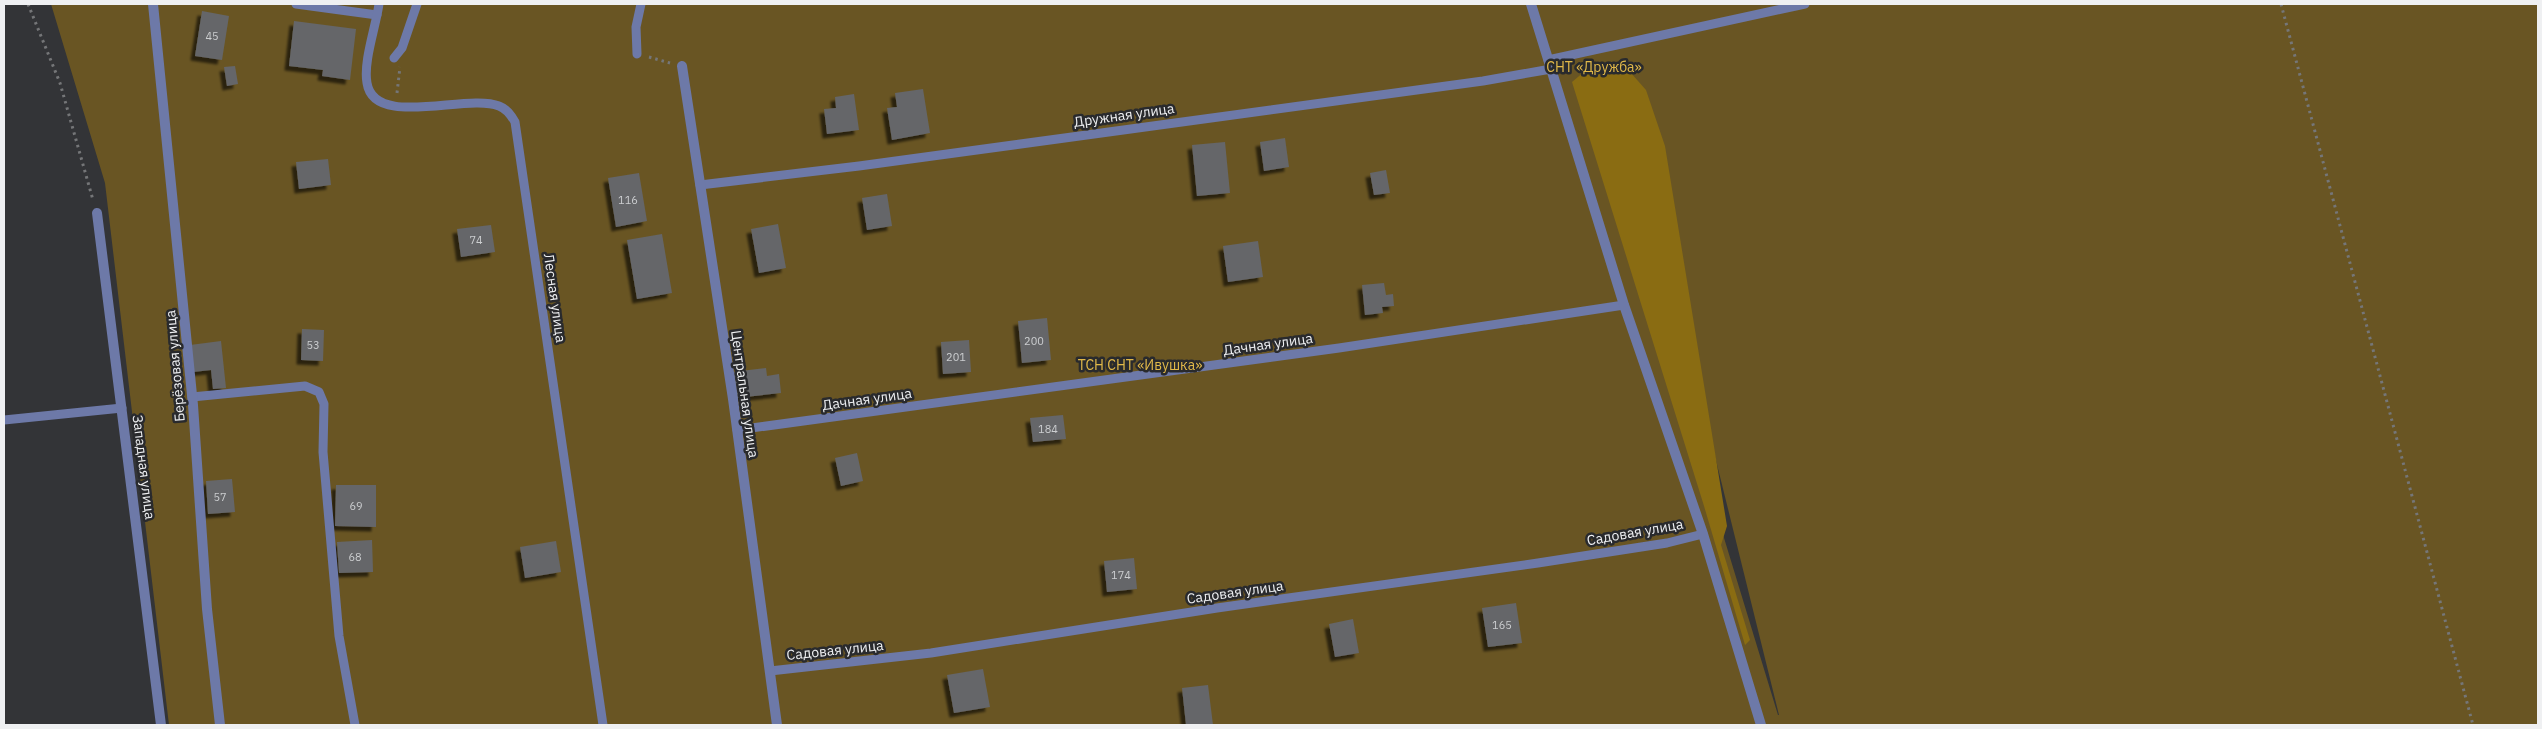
<svg xmlns="http://www.w3.org/2000/svg" width="2542" height="729" font-family="'IBM Plex Sans',sans-serif">
  <style>
    .green { fill: #695523; fill-rule: evenodd }
    .forest { fill: #8a6c12 }
    .building { fill: #656669; filter: url(#shadow) }
    .lines { fill: none; stroke-linecap: round; stroke-linejoin: round }
    .path { stroke: #757678; stroke-width: 3; stroke-dasharray: 2.5 4; stroke-linecap: butt }
    .service { stroke: #6d79a8; stroke-width: 9 }
    .minor { stroke: #6d79a8; stroke-width: 10 }
    .tertiary { stroke: #6d79a8; stroke-width: 10 }
    .labels { text-anchor: middle; dominant-baseline: central; stroke-width: 5; stroke-linejoin: round; paint-order: stroke }
    .number-label { font-size: 11px; fill: #ccced0 }
    .park-label { font-size: 14px; fill: #e2b949; stroke: #292a2d }
    .street-label { font-size: 14px; fill: #eff0f2; stroke: #292a2d }
  </style>
  <defs>
    <filter id="shadow"><feDropShadow dx="-4.5" dy="4.5" stdDeviation="1" flood-color="#0009"/></filter>
  </defs>
  <rect width="100%" height="100%" fill="#333437"/>
  <path class="green" d="M51 4H2538V725H169L105 183ZM1633 125 1779 715H1778L1696 446Z"/>
  <path class="forest" d="M1623 64 1646 90 1665 146 1727 526 1721 545 1750 640 1745 645 1704 506 1572 82 1591 66Z"/>
  <g class="building">
    <path d="M202 11 229 16 222 60 195 56Z"/>
    <path d="M294 21 356 29 350 80 322 76 323 70 289 66Z"/>
    <path d="M235 66 238 84 227 86 224 67Z"/>
    <path d="M923 89 930 133 892 140 887 108 897 107 895 93Z"/>
    <path d="M854 94 859 130 827 134 824 109 836 108 835 97Z"/>
    <path d="M1285 138 1289 167 1264 171 1260 142Z"/>
    <path d="M1225 142 1230 193 1197 196 1192 145Z"/>
    <path d="M328 159 331 185 299 189 296 162Z"/>
    <path d="M1386 170 1390 193 1374 195 1370 173Z"/>
    <path d="M639 173 647 221 616 227 608 178Z"/>
    <path d="M887 194 892 226 867 230 862 198Z"/>
    <path d="M778 224 786 268 759 273 751 229Z"/>
    <path d="M491 225 495 252 461 257 457 229Z"/>
    <path d="M662 234 672 293 637 299 627 240Z"/>
    <path d="M1258 241 1263 277 1228 282 1223 246Z"/>
    <path d="M1384 283 1386 295 1393 294 1394 306 1382 307 1383 313 1365 315 1362 285Z"/>
    <path d="M1047 318 1051 360 1022 363 1018 321Z"/>
    <path d="M302 329 324 330 323 361 301 360Z"/>
    <path d="M969 340 971 372 943 374 941 342Z"/>
    <path d="M221 341 226 388 213 389 211 370 193 372 190 345Z"/>
    <path d="M766 368 767 376 779 374 781 393 736 398 732 372Z"/>
    <path d="M1063 415 1066 439 1033 442 1030 418Z"/>
    <path d="M857 453 863 481 841 486 835 458Z"/>
    <path d="M232 479 235 512 208 514 206 481Z"/>
    <path d="M336 485H376V527L335 526Z"/>
    <path d="M372 540 373 572 339 573 337 542Z"/>
    <path d="M556 541 561 572 525 578 520 547Z"/>
    <path d="M1134 558 1137 589 1107 592 1104 561Z"/>
    <path d="M1516 603 1522 643 1488 647 1482 608Z"/>
    <path d="M1353 619 1359 653 1335 657 1329 624Z"/>
    <path d="M983 669 990 707 954 713 947 675Z"/>
    <path d="M1208 685 1213 725H1186L1182 688Z"/>
  </g>
  <g class="lines">
    <g class="path">
      <path d="M28 4 60 83 93 200"/>
      <path d="M2281 4 2473 725"/>
      <path d="M649 57 670 63"/>
      <path d="M397 93 400 67"/>
    </g>
    <g class="service">
      <path d="M296 4 377 15"/>
      <path d="M379 4C376 26 363 62 367 83 374 129 467 93 499 106 507 109 511 115 515 122L603 725"/>
      <path d="M637 54 636 27 641 4"/>
      <path d="M394 58 402 48 417 4"/>
      <path d="M1548 60 1805 4"/>
      <path d="M700 185 859 166 1483 81 1551 69"/>
      <path d="M192 397 305 386 319 392 324 404 323 452 339 636 355 725"/>
      <path d="M4 420 122 408"/>
      <path d="M737 430 1339 348 1624 305"/>
      <path d="M770 671 931 653 1217 608 1538 563 1667 543 1703 534"/>
    </g>
    <g class="minor">
      <path d="M153 4 193 405 207 609 220 725"/>
      <path d="M682 66 733 399 777 725"/>
      <path d="M97 213 161 725"/>
    </g>
    <path class="tertiary" d="M1531 4 1624 305 1703 534 1761 725"/>
  </g>
  <g class="labels">
    <g class="number-label">
      <text x="212" y="36">45</text>
      <text x="628" y="200">116</text>
      <text x="476" y="240">74</text>
      <text x="1034" y="341">200</text>
      <text x="313" y="345">53</text>
      <text x="956" y="357">201</text>
      <text x="1048" y="429">184</text>
      <text x="220" y="497">57</text>
      <text x="356" y="506">69</text>
      <text x="355" y="557">68</text>
      <text x="1121" y="575">174</text>
      <text x="1502" y="625">165</text>
    </g>
    <g class="park-label">
      <text x="1594" y="67">СНТ «Дружба»</text>
      <text x="1140" y="365">ТСН СНТ «Ивушка»</text>
    </g>
    <g class="street-label">
      <text transform="translate(1124 115) rotate(-8)">Дружная улица</text>
      <text transform="translate(555 298) rotate(82)">Лесная улица</text>
      <text transform="translate(1268 344) rotate(-8)">Дачная улица</text>
      <text transform="translate(175 366) rotate(-95)">Берёзовая улица</text>
      <text transform="translate(745 394) rotate(82)">Центральная улица</text>
      <text transform="translate(867 399) rotate(-8)">Дачная улица</text>
      <text transform="translate(144 467) rotate(83)">Западная улица</text>
      <text transform="translate(1635 532) rotate(-10)">Садовая улица</text>
      <text transform="translate(1235 592) rotate(-8)">Садовая улица</text>
      <text transform="translate(835 650) rotate(-6)">Садовая улица</text>
    </g>
  </g>
  <rect width="2542" height="729" fill="none" stroke="#eff0f2" stroke-width="10"/>
</svg>
